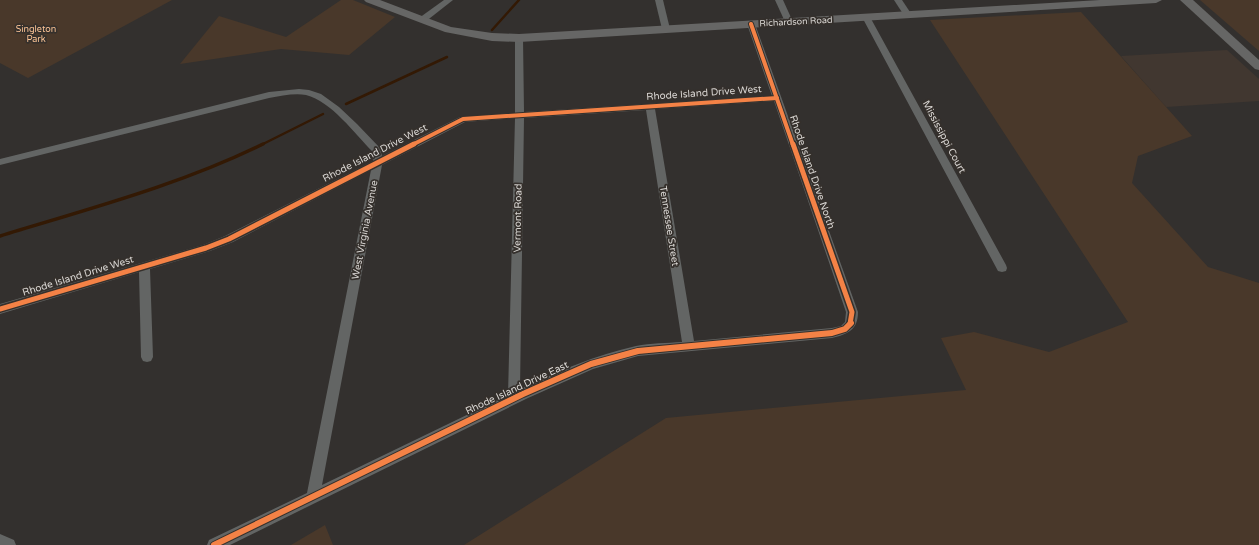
<svg xmlns="http://www.w3.org/2000/svg" width="1259" height="545" font-family="'Varela Round',sans-serif">
  <style>
    .built { fill: #413730 }
    .green { fill: #49382a }
    .lines { fill: none; stroke-linecap: round; stroke-linejoin: round }
    .stream-far1 { stroke: #331904; stroke-width: 2.5 }
    .stream { stroke: #331904; stroke-width: 3.5 }
    .street { fill: #636564; fill-rule: evenodd }
    .secondary { fill: #666665; fill-rule: evenodd }
    .cycleway-far2-casing { stroke: #35302c; stroke-width: 6 }
    .cycleway-far1-casing { stroke: #35302c; stroke-width: 8 }
    .cycleway-casing { stroke: #35302c; stroke-width: 8 }
    .cycleway-far2 { stroke: #f48246; stroke-width: 4 }
    .cycleway-far1 { stroke: #f48246; stroke-width: 5 }
    .cycleway { stroke: #f48246; stroke-width: 6 }
    .labels { text-anchor: middle; dominant-baseline: central; stroke-width: 3.5; stroke-linejoin: round; paint-order: stroke }
    .far-street-label { font-size: 9px; fill: #d9d6d3; stroke: #35302c }
    .far-park-label { font-size: 9px; fill: #fec596; stroke: #35302c }
    .street-label { font-size: 10px; fill: #d9d6d3; stroke: #35302c }
  </style>
  <rect width="100%" height="100%" fill="#33302e"/>
  <path class="built" d="M1227 50 1259 79V101L1166 107 1121 56Z"/>
  <g class="green">
    <path d="M0 0H172L28 78 0 63Z"/>
    <path d="M341 0H353L395 17 349 55 281 49 180 64 219 16 286 37Z"/>
    <path d="M1200 0H1259V51Z"/>
    <path d="M1081 12 1192 136 1138 156 1132 183 1208 267 1259 283V545H464L666 418 966 390 941 338 974 332 1049 352 1128 322 930 20Z"/>
    <path d="M325 525 333 545H291Z"/>
  </g>
  <g class="lines">
    <g class="stream-far1">
      <path d="M492 30 519 0"/>
      <path d="M346 104 447 57"/>
      <path d="M261 145 323 114"/>
    </g>
    <path class="stream" d="M0 236C88 209 180 185 263 144"/>
    <g class="street">
      <path d="M444 0H453L425 22H419V18Z"/>
      <path d="M655 0H663L670 29 669 31H663L662 29Z"/>
      <path d="M775 0H783L793 22 792 24H786Z"/>
      <path d="M894 0H902L912 15 911 17H905Z"/>
      <path d="M863 15H869L870 17 1006 265 1007 268 1006 271 1002 272 998 271 862 17Z"/>
      <path d="M748 22H754L755 24 858 312C858 330 848 334 832 338L638 356 593 369 528 398 230 545H207L209 540 307 493 371 170 233 242 210 251 150 269 153 357 151 361 147 362 143 361 141 357 139 272 0 314V304L203 245 225 236 373 161 372 151C355 134 331 101 306 95 294 93 281 96 269 98L0 165V159L269 92 299 89 309 90 321 94 339 107 357 124 380 148 382 156 460 117 515 113V38L519 36 523 38 524 112 772 96 747 24ZM774 101 846 312 845 322 841 326 832 328 694 341 655 109ZM646 110 682 342C667 343 651 343 636 346 596 355 558 371 520 389L524 118ZM515 118 508 395 322 485 382 165 465 122Z"/>
      <path d="M0 534 14 540 16 545H0Z"/>
    </g>
    <g class="secondary">
      <path d="M364 0H380L451 27 492 33 519 34 1100 0H1162L1156 3 519 42 492 41 445 32 366 2Z"/>
      <path d="M1180 0H1193L1259 60V70L1255 69Z"/>
    </g>
    <g class="cycleway-far2-casing">
      <g id="cycleway-far2">
        <path d="M751 24 793 145"/>
        <path d="M412 145 463 119 777 98"/>
      </g>
    </g>
    <g class="cycleway-far1-casing">
      <g id="cycleway-far1">
        <path d="M793 144 852 312 850 324"/>
        <path d="M0 309 206 248 229 239 414 144"/>
      </g>
    </g>
    <g class="cycleway-casing">
      <path id="cycleway" d="M214 545 523 394 591 364 638 351 832 333 845 329 851 323"/>
    </g>
    <use href="#cycleway-far2" class="cycleway-far2"/>
    <use href="#cycleway-far1" class="cycleway-far1"/>
    <use href="#cycleway" class="cycleway"/>
  </g>
  <g class="labels">
    <g class="far-street-label">
      <text transform="translate(796 22) rotate(-3)">Richardson Road</text>
    </g>
    <g class="far-park-label">
      <text x="36" y="29">Singleton<tspan x="36" dy="10">Park</tspan></text>
    </g>
    <g class="street-label">
      <text transform="translate(704 93) rotate(-4)">Rhode Island Drive West</text>
      <text transform="translate(944 137) rotate(62)">Mississippi Court</text>
      <text transform="translate(375 153) rotate(-27)">Rhode Island Drive West</text>
      <text transform="translate(812 172) rotate(71)">Rhode Island Drive North</text>
      <text transform="translate(518 218) rotate(-89)">Vermont Road</text>
      <text transform="translate(669 226) rotate(81)">Tennessee Street</text>
      <text transform="translate(365 230) rotate(-79)">West Virginia Avenue</text>
      <text transform="translate(78 276) rotate(-17)">Rhode Island Drive West</text>
      <text transform="translate(517 388) rotate(-25)">Rhode Island Drive East</text>
    </g>
  </g>
</svg>
